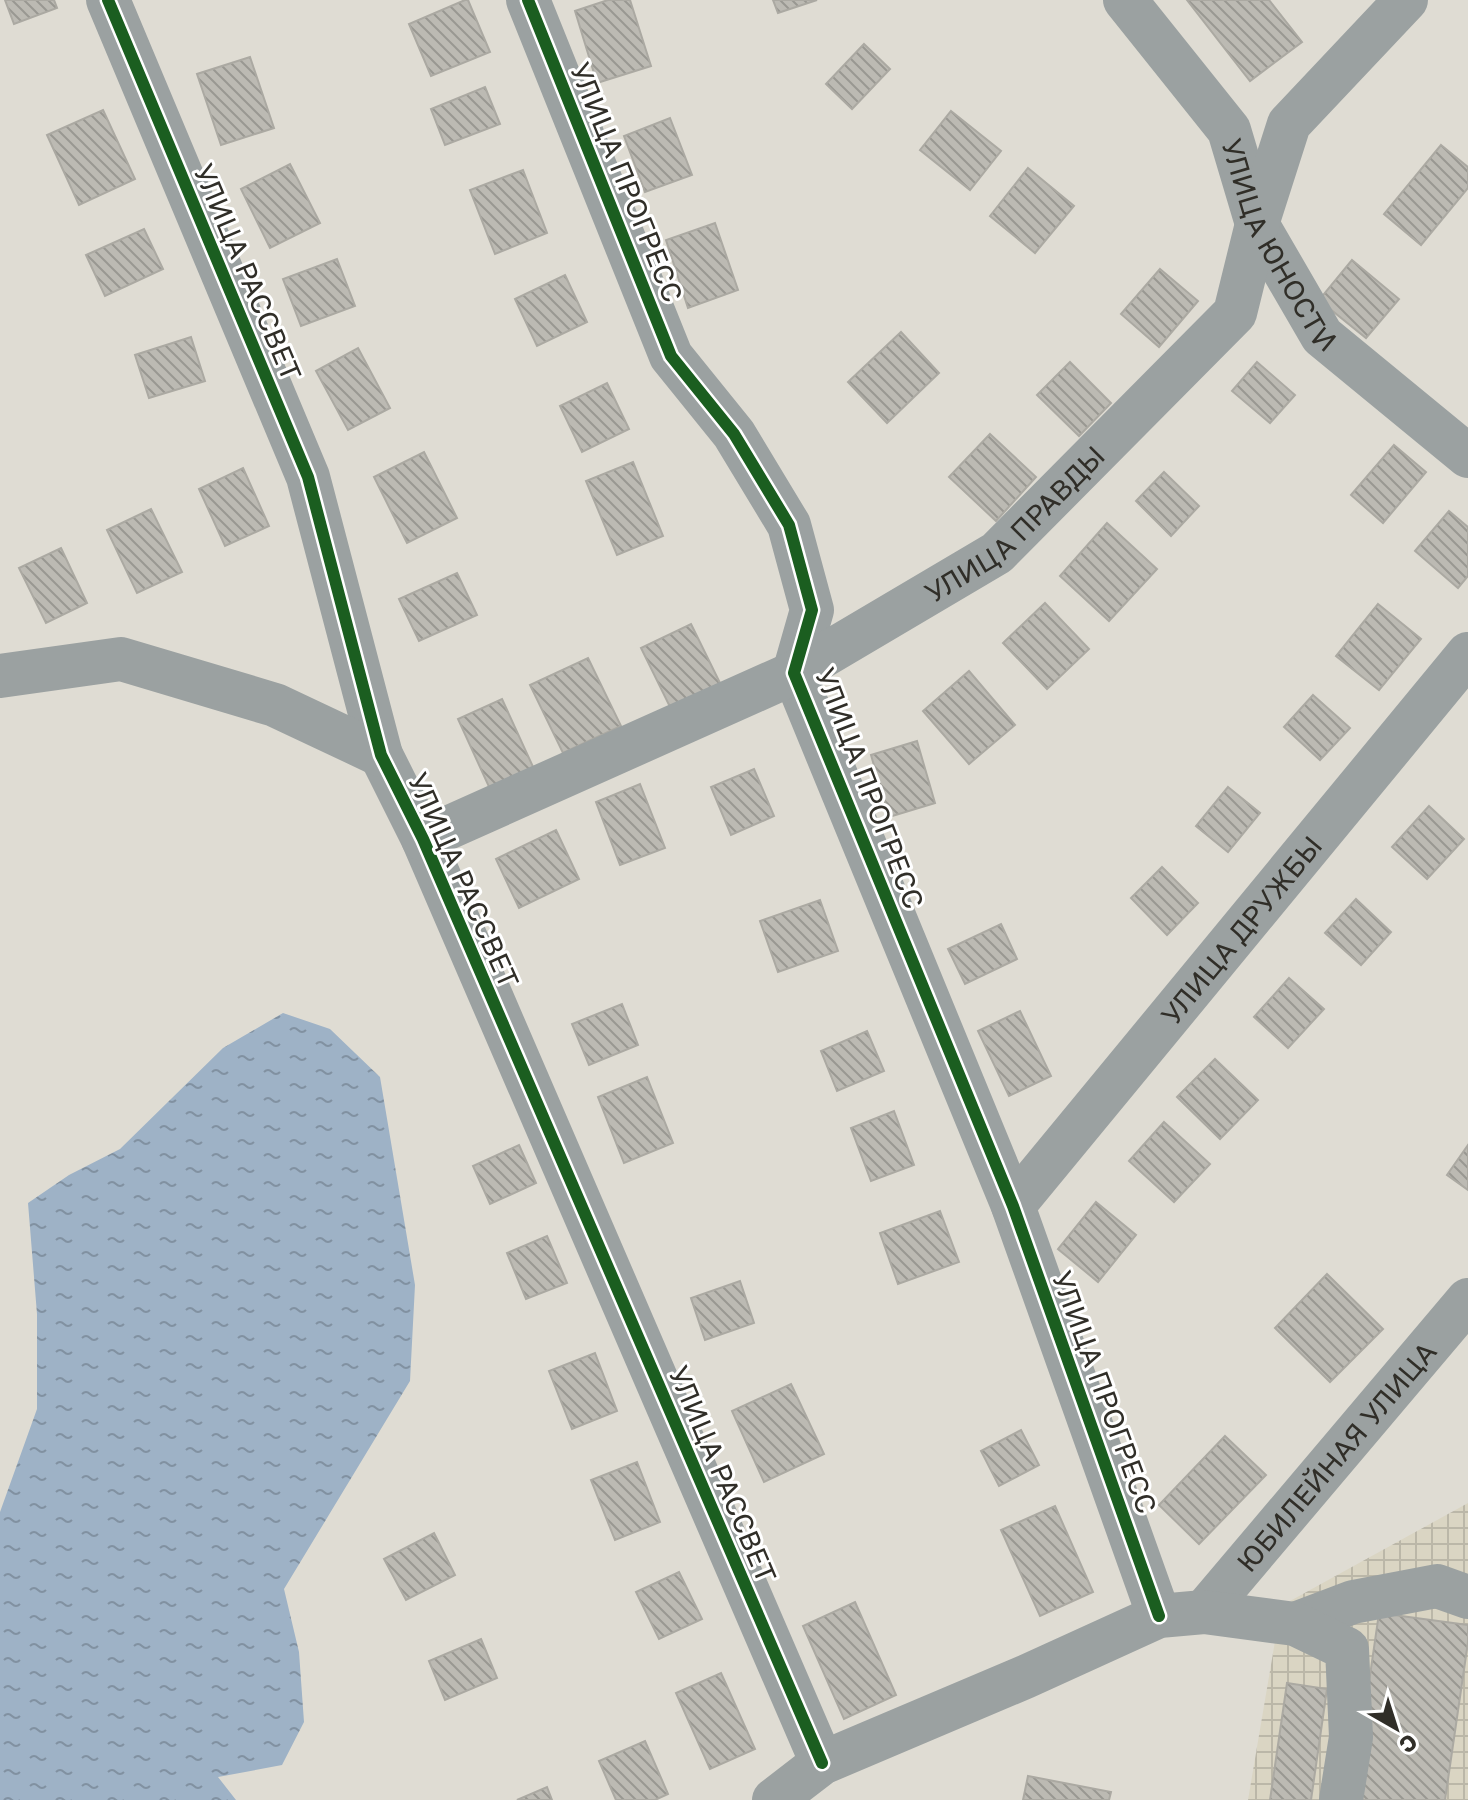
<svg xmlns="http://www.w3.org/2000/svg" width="1468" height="1800" font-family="'Golos Text',sans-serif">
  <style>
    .industrial { fill: url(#industrial-grid) }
    .water { fill: url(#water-ripples) }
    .building { fill: url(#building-back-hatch); stroke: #aba9a2; stroke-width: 2 }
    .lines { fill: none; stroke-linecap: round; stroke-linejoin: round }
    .minor { stroke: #9ba1a1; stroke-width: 44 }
    .cycleway-casing { stroke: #fff; stroke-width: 17 }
    .cycleway { stroke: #1b5e20; stroke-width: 12 }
    .labels { text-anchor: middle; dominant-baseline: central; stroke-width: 6; stroke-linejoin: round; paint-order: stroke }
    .street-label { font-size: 28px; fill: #302e28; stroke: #fff }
  </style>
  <defs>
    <pattern id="industrial-grid" width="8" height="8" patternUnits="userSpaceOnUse" patternTransform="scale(2)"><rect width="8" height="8" fill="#dad5c3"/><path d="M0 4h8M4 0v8" fill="none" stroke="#bbb7a8"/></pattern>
    <pattern id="water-ripples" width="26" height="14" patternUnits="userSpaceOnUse" patternTransform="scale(2)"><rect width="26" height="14" fill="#9eb2c6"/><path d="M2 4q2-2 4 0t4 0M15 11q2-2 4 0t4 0" fill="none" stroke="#8191a1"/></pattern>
    <pattern id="building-back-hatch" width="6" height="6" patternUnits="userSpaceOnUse" patternTransform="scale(2)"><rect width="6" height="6" fill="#bcbab3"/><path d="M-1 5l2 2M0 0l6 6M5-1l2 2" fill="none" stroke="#999892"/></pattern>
  </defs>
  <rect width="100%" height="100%" fill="#dfdcd3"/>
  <path class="industrial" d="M1468 1503V1800H1248L1281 1606Z"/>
  <path class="water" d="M283 1013 330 1029 380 1077 415 1285 410 1381 284 1589 299 1652 304 1722 282 1765 218 1777 236 1800H0V1512L37 1409V1314L28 1203 69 1175 120 1149 223 1048Z"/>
  <g class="building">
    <path d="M5 0H54L57 8 14 24Z"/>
    <path d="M465 0H468L490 52 431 76 409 24Z"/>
    <path d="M608 0H630L651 66 597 83 575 11Z"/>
    <path d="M773 0H817L778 13Z"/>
    <path d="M1187 0H1269L1302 42 1250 81Z"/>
    <path d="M864 44 890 69 852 109 826 84Z"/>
    <path d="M250 57 274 128 221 145 197 74Z"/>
    <path d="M485 87 500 124 445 145 431 109Z"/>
    <path d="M103 110 135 179 79 205 47 135Z"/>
    <path d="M951 111 1001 151 970 190 920 150Z"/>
    <path d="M670 118 692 175 645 192 624 136Z"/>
    <path d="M1441 145 1468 167V188L1421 245 1384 214Z"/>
    <path d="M290 164 320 223 270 248 241 189Z"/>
    <path d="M1028 168 1074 206 1035 253 990 216Z"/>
    <path d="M523 170 547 233 495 254 470 190Z"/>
    <path d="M715 223 738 290 688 308 666 240Z"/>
    <path d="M144 229 163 269 105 296 86 255Z"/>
    <path d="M337 259 355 306 301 326 283 279Z"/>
    <path d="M1352 260 1399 299 1366 338 1319 300Z"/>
    <path d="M1160 269 1198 301 1159 347 1121 314Z"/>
    <path d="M565 275 587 322 537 346 515 299Z"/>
    <path d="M901 332 939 373 887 423 848 382Z"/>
    <path d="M191 337 205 381 149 398 135 355Z"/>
    <path d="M358 348 390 408 348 430 316 371Z"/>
    <path d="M1070 362 1111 403 1079 436 1037 395Z"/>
    <path d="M1257 362 1295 395 1270 423 1232 391Z"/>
    <path d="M607 383 629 429 582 452 560 406Z"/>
    <path d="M990 434 1036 477 996 521 949 477Z"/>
    <path d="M1394 445 1426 472 1383 523 1351 495Z"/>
    <path d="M424 452 457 518 407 543 374 477Z"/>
    <path d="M633 462 663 536 617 555 586 481Z"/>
    <path d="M243 468 269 526 225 546 199 489Z"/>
    <path d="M1164 472 1199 506 1171 536 1136 501Z"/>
    <path d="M151 509 182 572 137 593 107 530Z"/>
    <path d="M1449 511 1468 527V576L1458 588 1415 551Z"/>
    <path d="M1107 523 1157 569 1109 621 1060 576Z"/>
    <path d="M61 548 87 603 46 623 19 568Z"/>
    <path d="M457 573 477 615 419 641 399 599Z"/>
    <path d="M1045 603 1089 649 1047 689 1003 643Z"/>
    <path d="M1378 604 1421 639 1379 690 1336 656Z"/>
    <path d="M691 624 722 687 672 711 641 648Z"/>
    <path d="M588 658 621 726 563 753 530 685Z"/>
    <path d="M969 671 1015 725 969 764 923 711Z"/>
    <path d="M1313 695 1350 728 1320 760 1284 727Z"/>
    <path d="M502 699 534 769 490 789 458 719Z"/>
    <path d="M917 741 935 803 889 817 871 755Z"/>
    <path d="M754 769 774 816 731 835 711 787Z"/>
    <path d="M640 784 665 848 620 865 596 802Z"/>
    <path d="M1228 787 1260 813 1228 852 1196 826Z"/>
    <path d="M1429 806 1464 839 1427 879 1392 847Z"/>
    <path d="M556 830 579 879 519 908 496 859Z"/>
    <path d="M1162 867 1198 903 1167 935 1131 898Z"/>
    <path d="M1356 899 1391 932 1361 965 1325 933Z"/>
    <path d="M820 900 838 951 778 972 760 921Z"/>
    <path d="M1001 924 1017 959 965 984 948 949Z"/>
    <path d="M1289 978 1324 1009 1288 1048 1254 1017Z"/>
    <path d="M622 1004 638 1045 589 1065 572 1024Z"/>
    <path d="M1020 1011 1051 1076 1009 1096 978 1031Z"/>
    <path d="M867 1031 884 1071 837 1091 821 1051Z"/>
    <path d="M1215 1059 1258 1100 1220 1139 1177 1097Z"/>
    <path d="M647 1077 673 1143 624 1163 598 1097Z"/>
    <path d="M894 1111 914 1165 871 1181 851 1128Z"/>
    <path d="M1164 1122 1210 1164 1174 1202 1129 1161Z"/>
    <path d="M519 1145 536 1183 490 1204 473 1166Z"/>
    <path d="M1468 1145V1190L1447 1175Z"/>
    <path d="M1096 1202 1136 1235 1098 1282 1058 1249Z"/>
    <path d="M940 1211 959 1262 898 1284 880 1233Z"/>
    <path d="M547 1236 567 1283 526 1299 507 1253Z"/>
    <path d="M1327 1274 1383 1329 1330 1382 1275 1328Z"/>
    <path d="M740 1281 754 1323 705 1340 691 1298Z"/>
    <path d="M595 1353 617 1411 572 1429 549 1371Z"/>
    <path d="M791 1384 824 1454 764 1482 732 1411Z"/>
    <path d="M1021 1430 1039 1465 999 1486 981 1451Z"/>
    <path d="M1225 1436 1266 1475 1199 1544 1159 1505Z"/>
    <path d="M637 1462 660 1522 615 1540 591 1480Z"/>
    <path d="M1055 1506 1093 1592 1040 1616 1001 1530Z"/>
    <path d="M434 1533 455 1575 406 1600 384 1559Z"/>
    <path d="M679 1572 702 1619 659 1639 636 1592Z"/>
    <path d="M855 1602 896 1695 844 1719 803 1626Z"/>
    <path d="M1379 1613 1468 1625V1642L1445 1800H1352Z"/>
    <path d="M481 1639 497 1678 445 1700 429 1661Z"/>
    <path d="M721 1673 755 1749 710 1769 676 1693Z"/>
    <path d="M1287 1683 1327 1689 1311 1800H1270Z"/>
    <path d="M645 1741 668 1794 655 1800H616L599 1761Z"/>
    <path d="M1028 1776 1111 1792 1109 1800H1023Z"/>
    <path d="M547 1787 552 1800H517Z"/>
  </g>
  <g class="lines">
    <g class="minor">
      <path d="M108 0 308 477 381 755 423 839 822 1763"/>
      <path d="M528 0 671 356 734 434 789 525 812 610 794 673 1013 1206 1159 1616"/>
      <path id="s1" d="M1125 0 1229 130 1257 224 1322 336 1468 456"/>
      <path d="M0 676 121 659 275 705 381 755"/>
      <path id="s2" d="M423 839 794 673 997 553 1235 313 1257 224 1289 124 1406 0"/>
      <path id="s3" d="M1013 1206 1468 654"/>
      <path id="s4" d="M1204 1612 1468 1300"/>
      <path d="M1295 1624 1353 1602 1437 1586 1468 1597"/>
      <path d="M774 1800 822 1763 1025 1677 1159 1616 1204 1612 1295 1624 1347 1649 1351 1737 1341 1800"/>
    </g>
    <g class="cycleway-casing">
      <g id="cycleway">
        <path d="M108 0 308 477 381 755 423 839 822 1763"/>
        <path d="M528 0 671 356 734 434 789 525 812 610 794 673 1013 1206 1159 1616"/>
      </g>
    </g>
    <use href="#cycleway" class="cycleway"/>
  </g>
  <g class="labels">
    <g class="street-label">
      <text transform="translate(627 182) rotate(68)">УЛИЦА ПРОГРЕСС</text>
      <text stroke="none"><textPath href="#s1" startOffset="292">УЛИЦА ЮНОСТИ</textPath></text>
      <text transform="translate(248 272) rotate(67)">УЛИЦА РАССВЕТ</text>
      <text stroke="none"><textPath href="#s2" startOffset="674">УЛИЦА ПРАВДЫ</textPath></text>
      <text transform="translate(870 788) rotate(69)">УЛИЦА ПРОГРЕСС</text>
      <text transform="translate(464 880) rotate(66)">УЛИЦА РАССВЕТ</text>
      <text stroke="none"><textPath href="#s3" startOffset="358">УЛИЦА ДРУЖБЫ</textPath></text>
      <text transform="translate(1105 1392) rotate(70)">УЛИЦА ПРОГРЕСС</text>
      <text stroke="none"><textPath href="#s4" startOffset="204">ЮБИЛЕЙНАЯ УЛИЦА</textPath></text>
      <text transform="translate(723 1474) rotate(67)">УЛИЦА РАССВЕТ</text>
    </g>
  </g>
  <g transform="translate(1396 1728) rotate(141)" stroke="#ffffff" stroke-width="6" paint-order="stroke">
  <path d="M0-6L14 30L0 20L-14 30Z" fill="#302e28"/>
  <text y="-12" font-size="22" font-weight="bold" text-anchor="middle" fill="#302e28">С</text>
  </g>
</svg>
